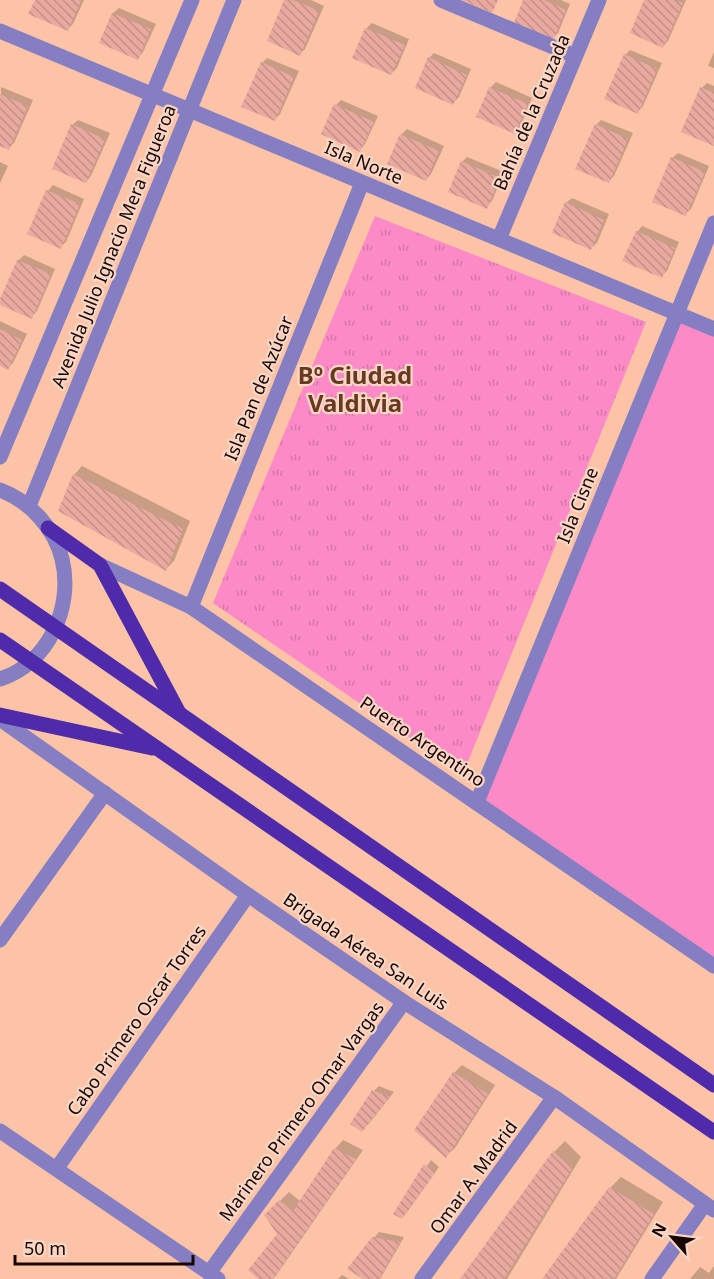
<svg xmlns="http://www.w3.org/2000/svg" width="714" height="1279" font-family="'Noto Sans',sans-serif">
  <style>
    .grass { fill: #fb8ac6 }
    .park { fill: url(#park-tufts) }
    .shadow { fill: #0003 }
    .building { fill: url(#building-back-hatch) }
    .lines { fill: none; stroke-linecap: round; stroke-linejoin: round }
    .minor { stroke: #857ec2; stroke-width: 15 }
    .tertiary { stroke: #857ec2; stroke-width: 15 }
    .primary { stroke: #4f2bab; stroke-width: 15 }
    .labels { text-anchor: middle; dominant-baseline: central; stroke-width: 4.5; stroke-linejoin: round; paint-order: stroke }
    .street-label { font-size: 18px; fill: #180601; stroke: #f9d6c5 }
    .district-label { font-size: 24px; font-weight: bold; fill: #67391f; stroke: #f9d6c5 }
  </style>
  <defs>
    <pattern id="park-tufts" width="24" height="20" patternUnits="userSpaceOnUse" patternTransform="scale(1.5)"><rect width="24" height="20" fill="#fb8ac6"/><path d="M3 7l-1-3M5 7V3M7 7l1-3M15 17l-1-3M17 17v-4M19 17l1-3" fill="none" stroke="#d676a8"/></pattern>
    <pattern id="building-back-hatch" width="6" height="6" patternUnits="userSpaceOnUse" patternTransform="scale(1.5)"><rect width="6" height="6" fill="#e8a9a0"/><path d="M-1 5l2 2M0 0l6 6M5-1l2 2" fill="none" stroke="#c69088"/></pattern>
  </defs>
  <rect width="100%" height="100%" fill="#fcc3a6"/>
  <path class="grass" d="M678 317 714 332V964L480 800Z"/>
  <path class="park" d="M375 216 646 322 463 774 213 603Z"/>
  <g class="shadow">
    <path d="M36 0H84L73 24 67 30Z"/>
    <path d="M286 0H311L324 6 305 49 300 54Z"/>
    <path d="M525 0H561L570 4 558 33 552 38Z"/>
    <path d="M646 0H686L668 41 663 46Z"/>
    <path d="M119 8 156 24 143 52 138 58 113 13Z"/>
    <path d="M372 23 409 39 397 68 391 74 366 29Z"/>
    <path d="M630 50 662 63 643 106 638 112 625 55Z"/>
    <path d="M714 52V68L708 66Z"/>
    <path d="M434 53 471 69 459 97 453 103 429 58Z"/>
    <path d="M267 58 299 71 280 114 275 120 262 63Z"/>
    <path d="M496 82 532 98 520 127 515 132 490 88Z"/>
    <path d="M707 83 714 86V145L702 88Z"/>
    <path d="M1 87 33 100 14 143 9 148 0 145Z"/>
    <path d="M341 100 378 116 365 144 360 150 336 105Z"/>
    <path d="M78 120 110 133 91 176 86 182 72 125Z"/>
    <path d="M601 120 633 133 614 176 609 181 596 125Z"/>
    <path d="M407 129 444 146 431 174 426 180 401 135Z"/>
    <path d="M678 153 709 166 691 209 685 214 672 158Z"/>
    <path d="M467 157 504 172 492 201 486 207 462 162Z"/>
    <path d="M0 162 8 166 0 183Z"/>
    <path d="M53 185 84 199 66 242 60 247 29 234 48 191Z"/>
    <path d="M572 198 609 214 597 243 591 248 566 203Z"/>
    <path d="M642 226 679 242 667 271 661 276 637 232Z"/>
    <path d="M24 255 55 269 37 311 31 317 0 304 18 261Z"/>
    <path d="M0 321 27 334 13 363 8 368 0 364Z"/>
    <path d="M82 466 190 521 174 561 166 569 74 475Z"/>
    <path d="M462 1065 495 1085 455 1148 446 1156 454 1073Z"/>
    <path d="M379 1086 394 1092 368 1125 374 1091Z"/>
    <path d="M343 1140 363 1150 275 1277 273 1279H260L279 1234 266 1215 289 1192 301 1202 335 1149Z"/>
    <path d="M565 1141 581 1157 507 1279H462L554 1152Z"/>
    <path d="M431 1160 439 1167 408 1211 402 1217 395 1213Z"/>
    <path d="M621 1177 663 1202 616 1279H544L610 1188Z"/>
    <path d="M379 1232 404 1237 380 1279H367L374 1238Z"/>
    <path d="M714 1266V1279H690L700 1267 709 1273Z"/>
    <path d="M342 1275 349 1279H338Z"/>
  </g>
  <g class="building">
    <path d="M35 0H78L81 1 68 31 28 14Z"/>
    <path d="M284 0H293L319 11 300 56 267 41Z"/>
    <path d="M462 0H498L492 13Z"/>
    <path d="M523 0H544L566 10 553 40 514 23Z"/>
    <path d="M644 0H675L683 3 663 48 630 33Z"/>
    <path d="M112 13 151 29 138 60 99 43Z"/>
    <path d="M365 28 405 45 391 75 352 58Z"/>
    <path d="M624 54 657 69 638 114 604 99Z"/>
    <path d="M428 57 467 75 453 105 415 88Z"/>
    <path d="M261 62 294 77 275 121 241 107Z"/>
    <path d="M489 87 528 104 515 134 476 117Z"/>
    <path d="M700 87 714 93V146L681 132Z"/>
    <path d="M0 94 28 106 9 150 0 146Z"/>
    <path d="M334 104 374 122 360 152 321 134Z"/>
    <path d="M71 124 105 139 86 183 52 169Z"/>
    <path d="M595 124 628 139 609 183 575 169Z"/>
    <path d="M400 134 439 151 426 181 387 164Z"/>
    <path d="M671 157 705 172 686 216 652 202Z"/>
    <path d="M461 161 500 178 487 209 448 192Z"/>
    <path d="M46 190 80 204 61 249 27 234Z"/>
    <path d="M565 202 604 220 591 250 552 233Z"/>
    <path d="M636 231 675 248 662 278 622 261Z"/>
    <path d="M17 260 51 274 32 319 0 305V299Z"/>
    <path d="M0 329 22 340 8 370 0 366Z"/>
    <path d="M73 474 183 529 166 571 58 511Z"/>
    <path d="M453 1072 488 1094 446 1158 414 1130Z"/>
    <path d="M372 1090 390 1097 362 1132 350 1124Z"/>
    <path d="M334 1148 356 1159 273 1279H258L248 1270 277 1234 264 1215 279 1200 293 1211Z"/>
    <path d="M553 1151 572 1169 504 1279H460Z"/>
    <path d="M424 1164 435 1173 402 1219 393 1214Z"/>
    <path d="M609 1187 654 1214 614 1279H542Z"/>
    <path d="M372 1237 400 1242 379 1279H363L347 1269Z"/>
  </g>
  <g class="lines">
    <g class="minor">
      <path d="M441 0 575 56"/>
      <path d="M0 31 714 329"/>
      <path d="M499 239 599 0"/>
      <path d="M0 457 192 0"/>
      <path d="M29 506 234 0"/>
      <path d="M100 565 191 607 714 966"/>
      <path d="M191 607 362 183"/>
      <path d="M0 719 248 895 404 1002 554 1097 714 1210"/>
      <path d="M477 802 714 223"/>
      <path d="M0 940 105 793"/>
      <path d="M0 1131 218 1279"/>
      <path d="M57 1168 248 895"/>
      <path d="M209 1273 404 1002"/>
      <path d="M422 1279 554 1097"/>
      <path d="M652 1279 705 1204"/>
    </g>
    <path class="tertiary" d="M0 490C30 501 55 529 62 559 74 607 48 664 0 679"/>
    <g class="primary">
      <path d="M48 528 100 565 179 713"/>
      <path d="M0 589 714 1085"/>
      <path d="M0 640 714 1132"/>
      <path d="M0 715 152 748"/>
    </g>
  </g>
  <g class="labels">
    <g class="street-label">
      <text transform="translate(531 112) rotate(-67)">Bahía de la Cruzada</text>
      <text transform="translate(364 162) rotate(23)">Isla Norte</text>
      <text transform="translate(113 246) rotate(-68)">Avenida Julio Ignacio Mera Figueroa</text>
      <text transform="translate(258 388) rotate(-68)">Isla Pan de Azúcar</text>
      <text transform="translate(577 505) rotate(-68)">Isla Cisne</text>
      <text transform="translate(423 741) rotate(34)">Puerto Argentino</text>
      <text transform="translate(366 951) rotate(34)">Brigada Aérea San Luis</text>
      <text transform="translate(136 1020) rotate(-55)">Cabo Primero Oscar Torres</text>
      <text transform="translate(301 1111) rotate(-54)">Marinero Primero Omar Vargas</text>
      <text transform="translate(473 1177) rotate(-54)">Omar A. Madrid</text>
    </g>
    <g class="district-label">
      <text x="355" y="374">Bº Ciudad<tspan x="355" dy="28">Valdivia</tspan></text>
    </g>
  </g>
  <g transform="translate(672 1237) rotate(298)" stroke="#f9d6c5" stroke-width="4.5" paint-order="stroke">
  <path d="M0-4.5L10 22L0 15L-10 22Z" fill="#180601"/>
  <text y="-9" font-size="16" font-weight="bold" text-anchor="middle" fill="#180601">N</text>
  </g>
  <path d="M15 1255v9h178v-9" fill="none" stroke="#180601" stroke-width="3"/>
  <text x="24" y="1255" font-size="18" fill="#180601" stroke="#f9d6c5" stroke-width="4.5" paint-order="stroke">50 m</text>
</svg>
